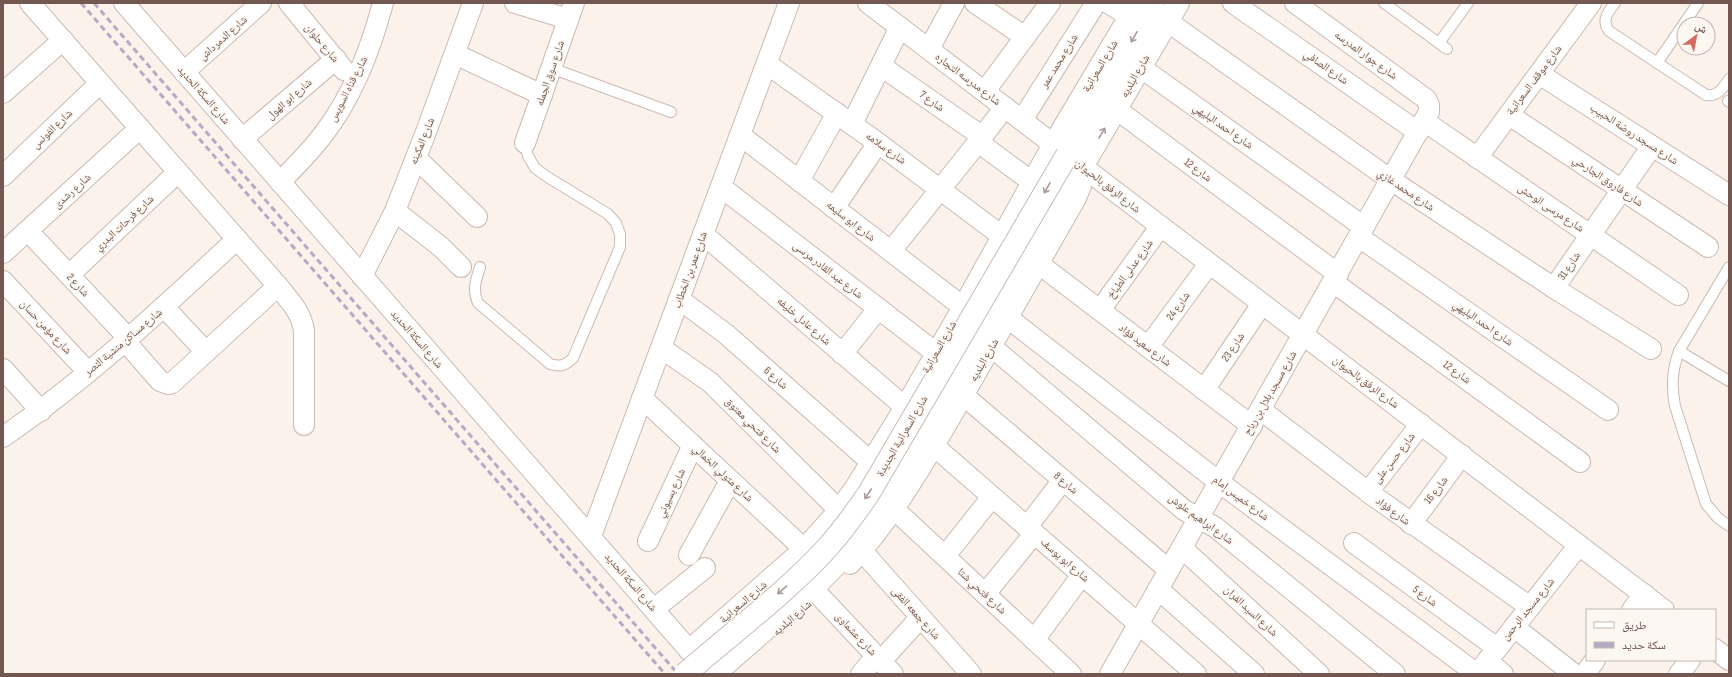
<svg xmlns="http://www.w3.org/2000/svg" width="1732" height="677" font-family="'Sofia Sans Condensed','Noto Naskh Arabic',sans-serif">
  <style>
    .lines { fill: none; stroke-linecap: round; stroke-linejoin: round }
    .service-casing { stroke: #cbbab2; stroke-width: 12 }
    .minor-casing { stroke: #cbbab2; stroke-width: 22 }
    .tertiary-casing { stroke: #cbbab2; stroke-width: 24 }
    .service { stroke: #fff; stroke-width: 10 }
    .minor { stroke: #fff; stroke-width: 20 }
    .tertiary { stroke: #fff; stroke-width: 22 }
    .rail { stroke: #b4aac4; stroke-width: 3; stroke-dasharray: 6 4; stroke-linecap: butt }
    .tertiary-bridge-casing { stroke: #cbbab2; stroke-width: 24; stroke-linecap: butt }
    .tertiary-bridge { stroke: #fff; stroke-width: 22 }
    .oneway { stroke: #aa9b97 }
    .labels { text-anchor: middle; dominant-baseline: central; stroke-width: 3; stroke-linejoin: round; paint-order: stroke }
    .street-label { font-size: 11px; fill: #725851; stroke: #fdf7f1 }
  </style>
  <rect width="100%" height="100%" fill="#faf2eb"/>
  <g class="lines">
    <g class="service-casing">
      <g id="service">
        <path d="M1384 3 1447 49"/>
        <path d="M1615 3C1608 12 1601 20 1609 31L1706 95C1718 97 1723 88 1729 79"/>
        <path d="M1439 43 1468 3"/>
        <path d="M1657 63 1698 3"/>
        <path d="M551 68 671 112"/>
        <path d="M1728 101 1729 102"/>
        <path d="M480 267C476 280 472 290 478 303L550 364C560 367 565 366 573 358L620 247V234L616 223 608 214 546 176 535 168 528 156 525 143"/>
        <path d="M1729 267 1679 351C1672 370 1671 386 1675 406L1706 504 1718 518 1729 526"/>
        <path d="M1679 351 1729 381"/>
      </g>
    </g>
    <g class="minor-casing">
      <g id="minor">
        <path d="M30 3 278 286C289 300 302 313 304 331V425"/>
        <path d="M124 3 710 674"/>
        <path d="M289 3 344 70"/>
        <path d="M515 3 568 19"/>
        <path d="M868 3 1664 610"/>
        <path d="M975 3 1025 37"/>
        <path d="M1108 3 1129 16"/>
        <path d="M1233 3 1418 132"/>
        <path d="M1167 21 1391 180 1554 288 1651 349"/>
        <path d="M929 49 954 3"/>
        <path d="M455 54 542 95"/>
        <path d="M767 64 878 143 1002 236"/>
        <path d="M881 66 983 137"/>
        <path d="M1140 67 1364 227"/>
        <path d="M184 72 261 3"/>
        <path d="M1539 74 1729 195"/>
        <path d="M985 91 1050 3"/>
        <path d="M3 93 63 40"/>
        <path d="M1116 109 1338 274"/>
        <path d="M1509 115 1708 247"/>
        <path d="M1022 120 1096 3"/>
        <path d="M1424 121 1678 295"/>
        <path d="M852 124 900 27"/>
        <path d="M740 135 963 307"/>
        <path d="M242 139 336 59"/>
        <path d="M978 142 1032 182"/>
        <path d="M525 143 574 3"/>
        <path d="M416 158 477 217"/>
        <path d="M1477 158 1591 3"/>
        <path d="M3 176 100 83"/>
        <path d="M799 181 837 113"/>
        <path d="M280 182C296 166 312 150 325 132 354 94 371 48 383 3"/>
        <path d="M721 187 936 353"/>
        <path d="M834 208 878 143"/>
        <path d="M395 211 441 247 461 267"/>
        <path d="M28 231 128 338"/>
        <path d="M703 234 905 407"/>
        <path d="M1359 237 1608 410"/>
        <path d="M891 251 978 142 1005 107"/>
        <path d="M3 253 140 128"/>
        <path d="M1039 264 1252 426"/>
        <path d="M69 275 178 172"/>
        <path d="M362 276 395 211 426 132 473 3"/>
        <path d="M3 281 88 372"/>
        <path d="M1333 282 1580 462"/>
        <path d="M1554 288 1652 146"/>
        <path d="M679 299 726 334 871 462"/>
        <path d="M164 307 206 352"/>
        <path d="M1100 310 1160 227"/>
        <path d="M1008 318 1219 482 1477 674"/>
        <path d="M125 341 160 381 168 384 172 383 278 286"/>
        <path d="M992 347 1184 510 1215 527 1395 674"/>
        <path d="M1148 347 1209 264"/>
        <path d="M661 348 710 382 839 510"/>
        <path d="M842 354 878 309"/>
        <path d="M3 369 41 411"/>
        <path d="M1204 390 1262 304"/>
        <path d="M963 395 1169 570"/>
        <path d="M642 398 804 549"/>
        <path d="M1261 410 1368 492 1530 607"/>
        <path d="M3 437C87 379 162 309 237 239"/>
        <path d="M934 446 1196 674"/>
        <path d="M1368 492 1421 424"/>
        <path d="M894 509 1071 674"/>
        <path d="M1411 524 1462 455"/>
        <path d="M1027 527 1063 480"/>
        <path d="M591 536 789 3"/>
        <path d="M648 541 693 445"/>
        <path d="M1354 543 1497 648"/>
        <path d="M1182 548 1319 674"/>
        <path d="M862 551 971 674"/>
        <path d="M689 555 730 481"/>
        <path d="M945 556 992 497"/>
        <path d="M850 564C896 514 929 454 963 396 1001 330 1039 264 1076 198L1081 186"/>
        <path d="M1158 589 1254 674"/>
        <path d="M818 594 893 674"/>
        <path d="M985 594 1034 534"/>
        <path d="M654 609 705 568"/>
        <path d="M1632 610 1644 594"/>
        <path d="M1514 627 1574 674"/>
        <path d="M1034 640 1082 575"/>
        <path d="M1715 649 1729 660"/>
        <path d="M689 650 804 549 839 510 856 486 905 407 963 307 1053 144 1137 3"/>
        <path d="M881 661 920 618"/>
        <path d="M1487 661 1503 674"/>
        <path d="M861 674 877 656"/>
        <path d="M1110 674 1429 112V105L1426 99 1295 3"/>
        <path d="M1477 674 1579 545"/>
        <path d="M1585 674 1595 660"/>
        <path d="M1679 674 1690 660"/>
      </g>
    </g>
    <g class="tertiary-casing">
      <g id="tertiary">
        <path d="M1067 155 1153 3"/>
        <path d="M714 674 817 584 845 555 883 506 1178 3"/>
      </g>
    </g>
    <use href="#service" class="service"/>
    <use href="#minor" class="minor"/>
    <use href="#tertiary" class="tertiary"/>
    <g class="rail">
      <path d="M81 3 665 674"/>
      <path d="M94 3 678 674"/>
    </g>
    <g class="tertiary-bridge-casing">
      <path id="tertiary-bridge" d="M685 674C732 633 786 593 828 547 843 530 856 512 869 493L1067 155"/>
    </g>
    <use href="#tertiary-bridge" class="tertiary-bridge"/>
  </g>
  <defs><path id="oneway-shaft" d="M-6 0H5M1.5-3L5.5 0L1.5 3" fill="none" stroke-width="1.6" stroke-linecap="round" stroke-linejoin="round"/></defs>
  <g class="oneway">
    <use href="#oneway-shaft" transform="translate(1134 37) rotate(120)"/>
    <use href="#oneway-shaft" transform="translate(1102 133) rotate(-59)"/>
    <use href="#oneway-shaft" transform="translate(1047 188) rotate(120)"/>
    <use href="#oneway-shaft" transform="translate(868 494) rotate(123)"/>
    <use href="#oneway-shaft" transform="translate(782 590) rotate(139)"/>
  </g>
  <g class="labels">
    <g class="street-label">
      <text transform="translate(223 38) rotate(-42)">شارع الدمرداش</text>
      <text transform="translate(322 43) rotate(50)">شارع حلوان</text>
      <text transform="translate(1366 55) rotate(36)">شارع جوار المدرسه</text>
      <text transform="translate(1059 61) rotate(-58)">شارع محمد عمر</text>
      <text transform="translate(1100 66) rotate(-59)">شارع السعرانية</text>
      <text transform="translate(1326 67) rotate(35)">شارع الصافي</text>
      <text transform="translate(550 73) rotate(-71)">شارع سوق الجمله</text>
      <text transform="translate(1135 76) rotate(-60)">شارع البلديه</text>
      <text transform="translate(968 79) rotate(37)">شارع مدرسه التجاره</text>
      <text transform="translate(1534 80) rotate(-53)">شارع موقف السعرانية</text>
      <text transform="translate(348 89) rotate(-63)">شارع قناه السويس</text>
      <text transform="translate(204 95) rotate(49)">شارع السكة الحديد</text>
      <text transform="translate(289 99) rotate(-41)">شارع ابو الهول</text>
      <text transform="translate(932 101) rotate(35)">شارع 7</text>
      <text transform="translate(1223 126) rotate(35)">شارع احمد البليهي</text>
      <text transform="translate(52 129) rotate(-44)">شارع الفونس</text>
      <text transform="translate(1634 134) rotate(33)">شارع مسجد روضة الحبيب</text>
      <text transform="translate(422 141) rotate(-68)">شارع المكينه</text>
      <text transform="translate(886 148) rotate(36)">شارع سلامه</text>
      <text transform="translate(1198 170) rotate(37)">شارع 12</text>
      <text transform="translate(1608 181) rotate(34)">شارع فاروق الجارحي</text>
      <text transform="translate(1108 186) rotate(38)">شارع الرفق بالحيوان</text>
      <text transform="translate(1406 190) rotate(34)">شارع محمد غازي</text>
      <text transform="translate(72 191) rotate(-42)">شارع رشدى</text>
      <text transform="translate(1551 208) rotate(34)">شارع مرسى الوحش</text>
      <text transform="translate(851 221) rotate(38)">شارع ابو سليمه</text>
      <text transform="translate(124 223) rotate(-43)">شارع فرحات البدري</text>
      <text transform="translate(1569 266) rotate(-56)">شارع 31</text>
      <text transform="translate(1130 269) rotate(-54)">شارع عدلى الطباخ</text>
      <text transform="translate(690 270) rotate(-70)">شارع عمر بن الخطاب</text>
      <text transform="translate(828 270) rotate(38)">شارع عبد القادر مرسى</text>
      <text transform="translate(78 285) rotate(47)">شارع 2</text>
      <text transform="translate(1178 306) rotate(-54)">شارع 24</text>
      <text transform="translate(804 321) rotate(41)">شارع عادل خليفه</text>
      <text transform="translate(1483 323) rotate(35)">شارع احمد البليهي</text>
      <text transform="translate(46 327) rotate(47)">شارع مؤمن حسان</text>
      <text transform="translate(417 339) rotate(49)">شارع السكة الحديد</text>
      <text transform="translate(123 342) rotate(-40)">شارع مساكن منشية النصر</text>
      <text transform="translate(1145 345) rotate(37)">شارع سعيد فؤاد</text>
      <text transform="translate(939 347) rotate(-60)">شارع السعرانية</text>
      <text transform="translate(1233 347) rotate(-56)">شارع 23</text>
      <text transform="translate(984 360) rotate(-60)">شارع البلديه</text>
      <text transform="translate(1457 372) rotate(36)">شارع 12</text>
      <text transform="translate(776 378) rotate(41)">شارع 6</text>
      <text transform="translate(1366 382) rotate(37)">شارع الرفق بالحيوان</text>
      <text transform="translate(1270 393) rotate(-60)">شارع مسجد بلال بن رباح</text>
      <text transform="translate(753 425) rotate(45)">شارع فتحي معتوق</text>
      <text transform="translate(902 436) rotate(-60)">شارع السعرانية الجديدة</text>
      <text transform="translate(1394 458) rotate(-52)">شارع حسن على</text>
      <text transform="translate(723 473) rotate(43)">شارع متولي الخمالي</text>
      <text transform="translate(1066 483) rotate(40)">شارع 8</text>
      <text transform="translate(1436 490) rotate(-53)">شارع 16</text>
      <text transform="translate(671 493) rotate(-65)">شارع بسيوني</text>
      <text transform="translate(1241 498) rotate(37)">شارع خميس إمام</text>
      <text transform="translate(1393 511) rotate(36)">شارع فؤاد</text>
      <text transform="translate(1201 519) rotate(36)">شارع ابراهيم علوش</text>
      <text transform="translate(1065 560) rotate(41)">شارع ابو يوسف</text>
      <text transform="translate(631 582) rotate(49)">شارع السكة الحديد</text>
      <text transform="translate(982 591) rotate(43)">شارع فتحي شتا</text>
      <text transform="translate(1425 596) rotate(36)">شارع 5</text>
      <text transform="translate(743 602) rotate(-41)">شارع السعرانية</text>
      <text transform="translate(1528 609) rotate(-51)">شارع مسجد الرحمن</text>
      <text transform="translate(1251 611) rotate(43)">شارع السيد الفران</text>
      <text transform="translate(916 613) rotate(48)">شارع جمعه الفقى</text>
      <text transform="translate(792 618) rotate(-41)">شارع البلديه</text>
      <text transform="translate(856 634) rotate(47)">شارع عشماوى</text>
    </g>
  </g>
  <rect width="1732" height="677" fill="none" stroke="#725851" stroke-width="8"/>
  <rect x="1586" y="609" width="130" height="52" fill="#fdf7f1" stroke="#c5b7b1"/>
  <rect x="1594" y="622" width="20" height="6" fill="#ffffff" stroke="#c5b7b1"/>
  <text x="1622" y="629" font-size="12" fill="#725851">طريق</text>
  <rect x="1594" y="642" width="20" height="6" fill="#b4aac4" stroke="#c5b7b1"/>
  <text x="1622" y="649" font-size="12" fill="#725851">سكة حديد</text>
  <g transform="translate(1696 36) rotate(32)"><circle r="19" fill="#fdf7f1" stroke="#c5b7b1"/>
  <path d="M0-3L7 15L0 10L-7 15Z" fill="#d46a60"/>
  <text y="-6" font-size="11" font-weight="bold" text-anchor="middle" fill="#725851">ش</text>
  </g>
</svg>
